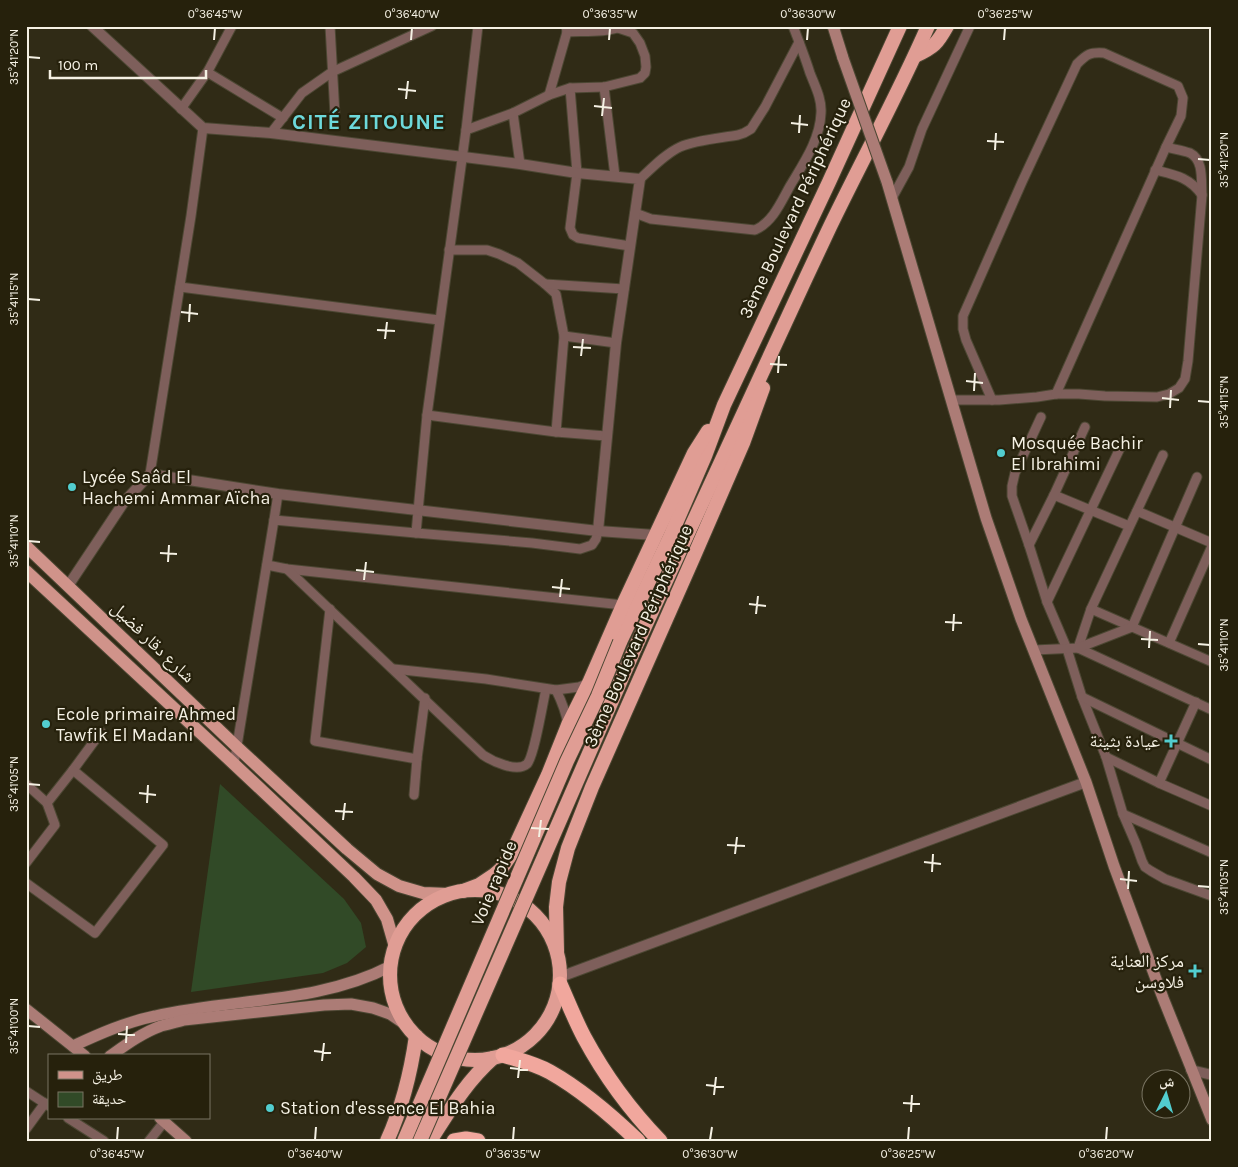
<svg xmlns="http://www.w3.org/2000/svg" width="1238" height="1167" font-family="Karla,'Noto Naskh Arabic',sans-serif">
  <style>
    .green { fill: #314a27 }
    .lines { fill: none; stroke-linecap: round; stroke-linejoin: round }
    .minor-casing { stroke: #4c4733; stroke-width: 11 }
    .tertiary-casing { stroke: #4c4733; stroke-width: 12 }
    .secondary-casing { stroke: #4c4733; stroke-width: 13 }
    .primary-casing { stroke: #4c4733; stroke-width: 14 }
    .trunk-casing { stroke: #4c4733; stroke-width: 16 }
    .motorway-casing { stroke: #4c4733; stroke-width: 17 }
    .minor { stroke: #7e5f5b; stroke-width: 9 }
    .tertiary { stroke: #7e5f5b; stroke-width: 10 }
    .secondary { stroke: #ac7c76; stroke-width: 11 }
    .primary { stroke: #d0938a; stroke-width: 12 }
    .trunk { stroke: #e09d94; stroke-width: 14 }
    .motorway { stroke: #f1a79d; stroke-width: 15 }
    .secondary-bridge-casing { stroke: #4c4733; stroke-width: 13; stroke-linecap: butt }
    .trunk-bridge-casing { stroke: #4c4733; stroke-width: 16; stroke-linecap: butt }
    .secondary-bridge { stroke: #ac7c76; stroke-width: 11 }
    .trunk-bridge { stroke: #e09d94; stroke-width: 14 }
    .ticks { fill: none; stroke: #f5f1e4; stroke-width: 2 }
    .poi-dot { fill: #52cdcf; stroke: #26210c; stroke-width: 2 }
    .labels { text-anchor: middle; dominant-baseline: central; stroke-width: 4.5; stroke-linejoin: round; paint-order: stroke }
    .street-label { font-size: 18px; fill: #f5f1e4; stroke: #26210c }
    .poi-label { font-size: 18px; fill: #f5f1e4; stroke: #26210c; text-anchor: start }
    .district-label { font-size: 22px; font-weight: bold; letter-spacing: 1px; fill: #6dd9db; stroke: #26210c }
    .neatline { fill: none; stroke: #f5f1e4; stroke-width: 2 }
    .ticks-label { font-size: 12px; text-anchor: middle; fill: #f5f1e4 }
  </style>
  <rect width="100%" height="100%" fill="#302b16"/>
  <path class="green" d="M220 784 344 899 361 923 366 947 347 963 323 973 191 992Z"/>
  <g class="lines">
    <g class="minor-casing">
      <g id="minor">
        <path d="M330 26 335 115"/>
        <path d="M566 26 567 32C585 31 606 33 623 26"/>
        <path d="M212 75 283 118"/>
        <path d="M604 87 615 176"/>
        <path d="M570 88 577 173 570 228 573 235 578 238 630 246"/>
        <path d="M549 95 567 32"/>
        <path d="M181 109 208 71 232 26"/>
        <path d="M513 113 520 164"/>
        <path d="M466 130 513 113 549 95 570 88 604 87 640 78 645 73 646 67 645 56 640 43 633 33 618 28"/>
        <path d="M271 133 302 93 332 72 432 26"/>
        <path d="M1155 170C1175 175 1189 177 1202 195"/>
        <path d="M640 179C652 168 665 154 680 147 695 140 721 138 738 135L744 133 751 129 765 107 799 42"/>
        <path d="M892 198 909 167 922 129 970 26"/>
        <path d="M635 213 651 219 755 230C773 222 781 202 790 186 803 164 820 140 821 113 822 99 815 86 810 73 805 57 799 42 793 26"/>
        <path d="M449 250H487L499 254 518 263 545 284 556 294 564 336 556 432"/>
        <path d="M545 284 624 289"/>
        <path d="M180 287 439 320"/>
        <path d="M564 336 616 343"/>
        <path d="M952 400H999L1037 397 1056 394H1079L1105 396 1157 397 1169 394 1179 388 1185 379 1188 361 1202 195C1201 181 1204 160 1190 153 1182 150 1173 149 1166 147"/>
        <path d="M992 400 966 340 963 329V316L1022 182 1077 64C1087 54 1090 52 1104 53L1178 86 1183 98 1181 116 1166 147 1056 394"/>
        <path d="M427 415 556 432 606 436"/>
        <path d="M1041 417 1015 473 1012 486V496L1029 545 1047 602 1067 649 1082 697 1106 757 1123 814 1136 844 1142 861 1145 867 1151 871 1165 879 1212 896"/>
        <path d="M1163 455 1091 609 1078 648 1212 710"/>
        <path d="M150 474 191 216 203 128"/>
        <path d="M1054 495 1129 526"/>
        <path d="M1137 511 1212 543"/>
        <path d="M274 520 278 494"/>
        <path d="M416 533 532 543 580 549 592 545 596 539 598 531"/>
        <path d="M1029 545 1054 495 1085 427"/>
        <path d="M267 565 287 569 623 605"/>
        <path d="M287 569 483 755C492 761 517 773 527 764 534 757 543 702 546 689"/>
        <path d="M1047 602 1123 442"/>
        <path d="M330 609 315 741 417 759"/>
        <path d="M1091 609 1212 662"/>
        <path d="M1169 643 1212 546"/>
        <path d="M1034 650 1078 648 1132 627 1197 477"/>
        <path d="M394 669 486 679 556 690 579 687 589 683"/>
        <path d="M556 690C562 702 566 712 568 725"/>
        <path d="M1082 697 1212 760"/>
        <path d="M1106 757 1159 783 1212 806"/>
        <path d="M234 764 274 520 416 533 427 415 466 130 478 26"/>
        <path d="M73 770 101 732"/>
        <path d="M1159 783 1196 702"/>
        <path d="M26 784 47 803 55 825 26 863"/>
        <path d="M414 795 417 759 425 698"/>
        <path d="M1123 814 1212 853"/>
        <path d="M26 883 95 933 163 845 73 770 47 803"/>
        <path d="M26 1091 49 1106"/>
        <path d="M68 1118 104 1141"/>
        <path d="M26 1129 45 1103"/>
        <path d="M149 1141 164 1122"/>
      </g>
    </g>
    <g class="tertiary-casing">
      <g id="tertiary">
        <path d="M92 26 203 128 271 133 520 164 577 173 640 179 616 343 598 531"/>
        <path d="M68 586 124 502 150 474 278 494 598 531 655 535"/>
        <path d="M560 977 1086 782"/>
        <path d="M1191 1070 1212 1075"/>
      </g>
    </g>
    <g class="secondary-casing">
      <g id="secondary">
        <path d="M833 26 843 58"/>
        <path d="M887 182 986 518 1021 619 1086 782 1114 866 1163 998 1212 1120"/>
        <path d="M26 1009 85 1056"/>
        <path d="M73 1046C99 1034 126 1022 155 1016 233 998 318 1004 391 966"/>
        <path d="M110 1056C127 1044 142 1033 161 1026 169 1024 177 1022 184 1020L324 1005 351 1004 373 1008 390 1014 406 1025"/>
        <path d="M160 1118 186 1141"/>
      </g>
    </g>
    <g class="primary-casing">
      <g id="primary">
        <path d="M26 546 237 747 347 849 377 874 399 886 423 893 449 894"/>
        <path d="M26 571 234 764 354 877 376 900 387 919 395 947"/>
      </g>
    </g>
    <g class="trunk-casing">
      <g id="trunk">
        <path d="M915 56C934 47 937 44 947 26"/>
        <path d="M620 642 670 537 705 456 724 405 829 182 900 26"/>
        <path d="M635 648C699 510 762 371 827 233 860 164 897 97 928 26"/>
        <circle cx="475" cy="975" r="85"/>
        <path d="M463 891 479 885 494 875 501 869 512 853 548 775 568 725 589 683 623 605 694 453 708 431"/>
        <path d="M557 951 556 907 559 882 568 848 592 787 694 556 743 443 763 388"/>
        <path d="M387 1141C402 1108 411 1071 416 1036"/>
        <path d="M430 1141C450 1110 465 1083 493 1058"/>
      </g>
    </g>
    <g class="motorway-casing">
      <g id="motorway">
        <path d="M560 984C568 1002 575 1020 584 1037 605 1076 630 1110 660 1141"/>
        <path d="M503 1055C519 1060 536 1064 550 1072 582 1090 612 1116 638 1141"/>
        <path d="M454 1141 466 1139 478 1141"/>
      </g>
    </g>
    <use href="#minor" class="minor"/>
    <use href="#tertiary" class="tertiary"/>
    <use href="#secondary" class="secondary"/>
    <use href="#primary" class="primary"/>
    <use href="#trunk" class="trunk"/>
    <use href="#motorway" class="motorway"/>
    <g class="secondary-bridge-casing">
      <path id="secondary-bridge" d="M843 58 887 182"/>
    </g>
    <g class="trunk-bridge-casing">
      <g id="trunk-bridge">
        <path d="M404 1141 567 761 598 696 620 642"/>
        <path d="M420 1141 635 648"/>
      </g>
    </g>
    <use href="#secondary-bridge" class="secondary-bridge"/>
    <use href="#trunk-bridge" class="trunk-bridge"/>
  </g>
  <path class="ticks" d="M214 40 215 28M411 40 412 28M609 40 610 28M807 40 808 28M1004 40 1005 28M28 57 40 58M398 89 416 91M406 99 408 81M594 106 612 108M602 116 604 98M791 123 808 125M799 133 800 115M987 141 1004 142M995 150 996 133M1198 159 1210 160M28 299 40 300M181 312 198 314M189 322 190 304M377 330 395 331M385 339 387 322M573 347 591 348M581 356 583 339M770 364 787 365M778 373 779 356M966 381 983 383M974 391 975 373M1162 398 1179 400M1198 401 1210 402M1170 408 1171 390M28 541 40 542M160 553 177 554M168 562 169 545M356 570 374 572M364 580 366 562M552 587 570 589M560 597 562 579M749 604 766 606M756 614 758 596M945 622 962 623M953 631 954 614M1141 639 1158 640M1198 644 1210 645M1149 648 1150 631M28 784 40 785M139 793 156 795M147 803 148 785M335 811 353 812M343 820 345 803M531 828 549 829M539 837 541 820M727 845 745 846M735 854 737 837M924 862 941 864M932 872 933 854M1120 879 1137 881M1198 886 1210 887M1128 889 1129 871M28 1026 40 1027M118 1034 135 1035M126 1043 127 1026M314 1051 331 1053M322 1061 324 1043M510 1068 528 1070M518 1078 520 1060M706 1085 724 1087M714 1095 716 1077M903 1103 920 1104M911 1112 912 1095M117 1140 118 1127M315 1140 316 1127M513 1140 514 1127M710 1140 712 1127M908 1140 909 1127M1106 1140 1107 1127"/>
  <g class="poi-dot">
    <circle cx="1001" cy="453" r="5"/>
    <circle cx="72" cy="487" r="5"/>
    <circle cx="46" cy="724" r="5"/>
    <path d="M1168.5 733.5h5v5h5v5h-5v5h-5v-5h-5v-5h5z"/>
    <path d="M1192.5 963.5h5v5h5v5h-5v5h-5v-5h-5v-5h5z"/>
    <circle cx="270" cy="1108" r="5"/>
  </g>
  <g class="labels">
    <g class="street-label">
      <text transform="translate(795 208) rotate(-65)">3ème Boulevard Périphérique</text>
      <text transform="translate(638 636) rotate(-66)">3ème Boulevard Périphérique</text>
      <text transform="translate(153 642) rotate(44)">شارع دقار فضيل</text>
      <text transform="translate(494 883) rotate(-67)">Voie rapide</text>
    </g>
    <g class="poi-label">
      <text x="1011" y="443">Mosquée Bachir<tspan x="1011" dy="21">El Ibrahimi</tspan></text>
      <text x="82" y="477">Lycée Saâd El<tspan x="82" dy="21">Hachemi Ammar Aïcha</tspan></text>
      <text x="56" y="714">Ecole primaire Ahmed<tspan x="56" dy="21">Tawfik El Madani</tspan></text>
      <text x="1160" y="741" text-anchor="end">عيادة بثينة</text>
      <text x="1184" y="961" text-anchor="end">مركز العناية<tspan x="1184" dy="21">فلاوسن</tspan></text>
      <text x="280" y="1108">Station d'essence El Bahia</text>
    </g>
    <g class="district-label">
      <text x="369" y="122">CITÉ ZITOUNE</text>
    </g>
  </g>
  <rect width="1238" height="1167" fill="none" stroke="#26210c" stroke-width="55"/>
  <rect x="48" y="1054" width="162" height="65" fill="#26210c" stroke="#797462"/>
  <rect x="58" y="1071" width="25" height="8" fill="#d0938a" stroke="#797462"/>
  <text x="92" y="1080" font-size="15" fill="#f5f1e4">طريق</text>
  <rect x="58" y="1092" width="25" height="15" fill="#314a27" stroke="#797462"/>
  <text x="92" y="1104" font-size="15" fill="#f5f1e4">حديقة</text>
  <g transform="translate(1166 1094) rotate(5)"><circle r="24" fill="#26210c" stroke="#797462"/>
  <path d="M0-4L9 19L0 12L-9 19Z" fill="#52cdcf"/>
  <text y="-8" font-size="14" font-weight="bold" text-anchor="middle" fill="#f5f1e4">ش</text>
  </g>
  <path d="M50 70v8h156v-8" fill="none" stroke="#f5f1e4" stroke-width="2.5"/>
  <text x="58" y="70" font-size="15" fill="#f5f1e4" stroke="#26210c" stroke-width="4" paint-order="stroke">100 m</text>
  <rect x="28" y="28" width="1182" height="1112" class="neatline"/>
  <g class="ticks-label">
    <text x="215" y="18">0°36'45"W</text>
    <text x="412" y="18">0°36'40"W</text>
    <text x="610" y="18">0°36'35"W</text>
    <text x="808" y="18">0°36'30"W</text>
    <text x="1005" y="18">0°36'25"W</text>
    <text transform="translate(14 57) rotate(-90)" y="4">35°41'20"N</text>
    <text transform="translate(1224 160) rotate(-90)" y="4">35°41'20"N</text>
    <text transform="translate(14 299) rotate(-90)" y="4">35°41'15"N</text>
    <text transform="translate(1224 402) rotate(-90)" y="4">35°41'15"N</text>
    <text transform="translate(14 541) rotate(-90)" y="4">35°41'10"N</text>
    <text transform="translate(1224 645) rotate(-90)" y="4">35°41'10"N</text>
    <text transform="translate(14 784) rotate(-90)" y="4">35°41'05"N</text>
    <text transform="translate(1224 887) rotate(-90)" y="4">35°41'05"N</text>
    <text transform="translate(14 1026) rotate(-90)" y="4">35°41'00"N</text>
    <text x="117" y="1158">0°36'45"W</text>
    <text x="315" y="1158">0°36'40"W</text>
    <text x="513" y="1158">0°36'35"W</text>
    <text x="710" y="1158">0°36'30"W</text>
    <text x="908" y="1158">0°36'25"W</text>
    <text x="1106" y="1158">0°36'20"W</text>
  </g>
</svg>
